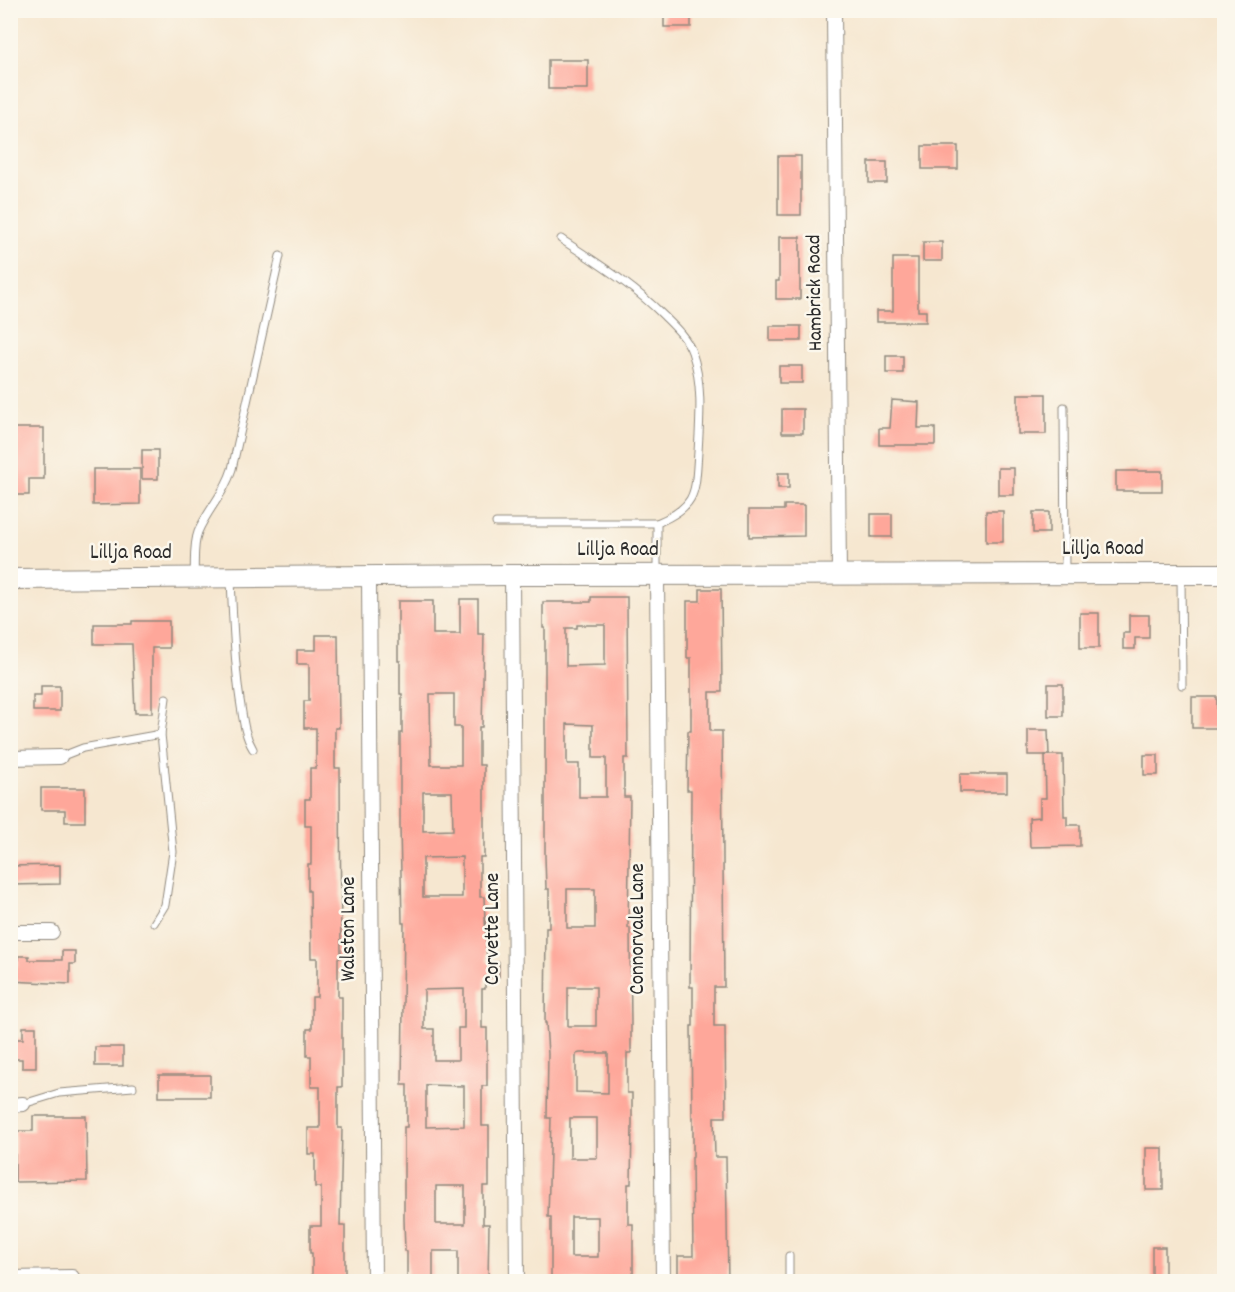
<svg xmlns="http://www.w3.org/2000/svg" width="1235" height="1292" font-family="Dekko,sans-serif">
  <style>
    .building { fill: #fea79a; fill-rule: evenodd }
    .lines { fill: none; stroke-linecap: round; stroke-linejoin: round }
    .lane-casing { stroke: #90897e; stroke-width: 9 }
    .street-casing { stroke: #90897e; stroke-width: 16 }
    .secondary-casing { stroke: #90897e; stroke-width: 22 }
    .lane { stroke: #fff; stroke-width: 7 }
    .street { stroke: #fff; stroke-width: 14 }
    .secondary { stroke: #fff; stroke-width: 20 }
    .labels { text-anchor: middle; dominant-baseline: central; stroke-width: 5; stroke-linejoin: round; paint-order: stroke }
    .street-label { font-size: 21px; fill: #2b2b2b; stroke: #fbf7ec }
  </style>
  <rect width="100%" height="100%" fill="#fbf7ec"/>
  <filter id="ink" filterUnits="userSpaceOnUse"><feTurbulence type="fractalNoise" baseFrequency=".0167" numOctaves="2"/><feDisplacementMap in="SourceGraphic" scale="12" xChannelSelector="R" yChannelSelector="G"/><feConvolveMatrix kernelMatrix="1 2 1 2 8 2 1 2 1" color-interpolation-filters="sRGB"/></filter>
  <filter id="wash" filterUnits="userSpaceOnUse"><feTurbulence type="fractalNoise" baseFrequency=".008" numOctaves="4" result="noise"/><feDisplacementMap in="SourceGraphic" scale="24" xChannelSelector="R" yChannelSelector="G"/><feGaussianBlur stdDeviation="1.35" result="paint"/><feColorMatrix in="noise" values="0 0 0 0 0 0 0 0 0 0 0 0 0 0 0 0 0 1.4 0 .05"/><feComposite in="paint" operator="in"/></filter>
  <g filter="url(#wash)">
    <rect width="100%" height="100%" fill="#f6e7d0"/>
    <g id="blocks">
      <g class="building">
        <rect x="664" y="10" width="27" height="17"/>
        <rect x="548" y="60" width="40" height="29"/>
        <rect x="922" y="146" width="36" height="23"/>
        <rect x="778" y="156" width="23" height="59"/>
        <rect x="869" y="162" width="18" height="21"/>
        <path d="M779 237H800V299H776V281H779Z"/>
        <rect x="923" y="242" width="19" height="19"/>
        <path d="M893 258H918V311H926V322H876V311H893Z"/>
        <rect x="770" y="326" width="31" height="15"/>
        <rect x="886" y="356" width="17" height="17"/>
        <rect x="779" y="366" width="23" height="17"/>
        <rect x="1018" y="394" width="28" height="40"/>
        <path d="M892 400 919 402 918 428H935V445H879V428H890Z"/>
        <rect x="782" y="409" width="21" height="24"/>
        <path d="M10 428H44V479H29V495H10Z"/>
        <rect x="142" y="450" width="16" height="29"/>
        <rect x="998" y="468" width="16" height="27"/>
        <path d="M93 469H140V504L93 505Z"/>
        <rect x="1116" y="471" width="46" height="20"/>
        <rect x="778" y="473" width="11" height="15"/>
        <path d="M784 505H804V536L749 537V510H784Z"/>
        <rect x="986" y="511" width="17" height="31"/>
        <rect x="1033" y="512" width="16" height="21"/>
        <rect x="871" y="514" width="21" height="23"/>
        <path d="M700 589H721L722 692H710V731H722L724 987H714V1026H725L726 1117H714L715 1157H726L728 1281H694V1275H678V1256H693L692 1157H693V1117H692L691 1026H693V987H690L691 790H687L688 731H691V658H687V601H700Z"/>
        <path d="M591 597H627L628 758H624V797H630L628 928H630L631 1026V1053H627V1093H632V1124L631 1184H628V1224H633V1281H551V1217H548L551 1118H547L548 1054 546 1023H545L546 928H549V889H546L545 856V628H543V602H591ZM577 625H605V665L566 666V628H577ZM567 724 593 725V758H606V797H579V764H567ZM567 889H595V928H567ZM568 987H596V1026H568ZM580 1053H608V1093L576 1092V1054ZM570 1118H597V1158H570ZM571 1217H598V1257H571Z"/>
        <path d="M460 599H478V634H484L482 727H479V765H484V857H480V897H484L487 962H499V977H485V989H482V1028H487V1086H482V1126H489V1186H483V1224H489L488 1281H458V1251H433V1281H407V1251H405L404 1219V1127H407V1085H402L404 923H402L400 826V733H402V694H400V661H398V601H433V634H460ZM430 694H454V727H461V765H431ZM423 792H452L453 830 423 831ZM462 857V897H423V858ZM464 989V1028H458V1060H434V1029H424V990ZM426 1085 464 1086V1126L426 1127ZM436 1186H465V1224H436Z"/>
        <rect x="1080" y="613" width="19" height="35"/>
        <path d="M1129 615H1149V638H1135V649H1123V633H1129Z"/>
        <path d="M132 621H169V648H152V713H135L132 644H94V624H132Z"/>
        <path d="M316 635H338L339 728H335V768H340L341 958H338V997H342V1087H338V1128H342L340 1226H345V1281H312V1253H310V1226H321V1187H315V1154H308V1128H320V1087H311V1056H307V1029H312V997H317V958H311L310 891H308V864H311V826H305V799H310V768H316V728H304V701H309V664H297V650H316Z"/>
        <rect x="1048" y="684" width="15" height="32"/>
        <path d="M41 686H60V711H33V696H41Z"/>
        <rect x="1192" y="697" width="25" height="31"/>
        <path d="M1028 730H1048L1049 755H1028Z"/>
        <path d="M1045 755H1063L1064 816H1067V825H1080V846L1030 847 1029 818 1040 817V798H1046Z"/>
        <rect x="1144" y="755" width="14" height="20"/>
        <rect x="960" y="774" width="47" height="18"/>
        <path d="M41 788H85V822H65V810H41Z"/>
        <path d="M60 865V884L10 885V866Z"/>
        <path d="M62 951H75V964H70V984L10 981V966H18V956H29V960H62Z"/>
        <path d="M23 1027H36V1068H22V1059H10V1039H23Z"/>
        <rect x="95" y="1047" width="28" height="19"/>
        <rect x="159" y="1075" width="51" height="22"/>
        <path d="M33 1116H86L87 1181 15 1182V1131H33Z"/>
        <rect x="1146" y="1148" width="17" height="42"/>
        <rect x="1152" y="1247" width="13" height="34"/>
      </g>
    </g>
  </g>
  <g filter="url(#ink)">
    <use href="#blocks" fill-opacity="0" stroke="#90897e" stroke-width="1.5"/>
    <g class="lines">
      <g class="lane-casing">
        <g id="lane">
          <path d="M561 239C597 263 633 285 664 316 674 326 687 338 692 352 703 383 700 419 698 452 695 492 698 506 657 523"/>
          <path d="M1064 407 1065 572"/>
          <path d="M496 523H657V573"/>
          <path d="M194 575C195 562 193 545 198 532 208 509 225 493 232 469L280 256"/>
          <path d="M1181 576 1182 685"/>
          <path d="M231 580C233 620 234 660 240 700 243 718 244 734 253 749"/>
          <path d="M161 734 166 698"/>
          <path d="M60 757 83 748 161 734 173 852 165 905 154 923"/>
          <path d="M23 1104 59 1093 133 1087"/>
          <path d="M789 1282V1256"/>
        </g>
      </g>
      <g class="street-casing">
        <g id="street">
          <path d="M834 10 839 575"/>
          <path d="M512 575 517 1282"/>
          <path d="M369 576 374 1282"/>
          <path d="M657 576 663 1282"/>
          <path d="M10 758 60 757"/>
          <path d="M10 932H52"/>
          <path d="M10 1105 23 1104"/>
          <path d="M10 1278 72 1277"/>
        </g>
      </g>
      <g class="secondary-casing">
        <path id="secondary" d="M10 579 512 575 1224 574"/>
      </g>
      <use href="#lane" class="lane"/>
      <use href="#street" class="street"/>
      <use href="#secondary" class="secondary"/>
    </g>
  </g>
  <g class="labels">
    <g class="street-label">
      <text transform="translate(816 293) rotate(-91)">Hambrick Road</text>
      <text x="1103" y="550">Lillja Road</text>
      <text x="618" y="551">Lillja Road</text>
      <text x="131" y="554">Lillja Road</text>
      <text transform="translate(350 929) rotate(-90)">Walston Lane</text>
      <text transform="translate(494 929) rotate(-90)">Corvette Lane</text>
      <text transform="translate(639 929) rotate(-90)">Connorvale Lane</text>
    </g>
  </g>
  <rect width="1235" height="1292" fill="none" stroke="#fbf7ec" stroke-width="36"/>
</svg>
